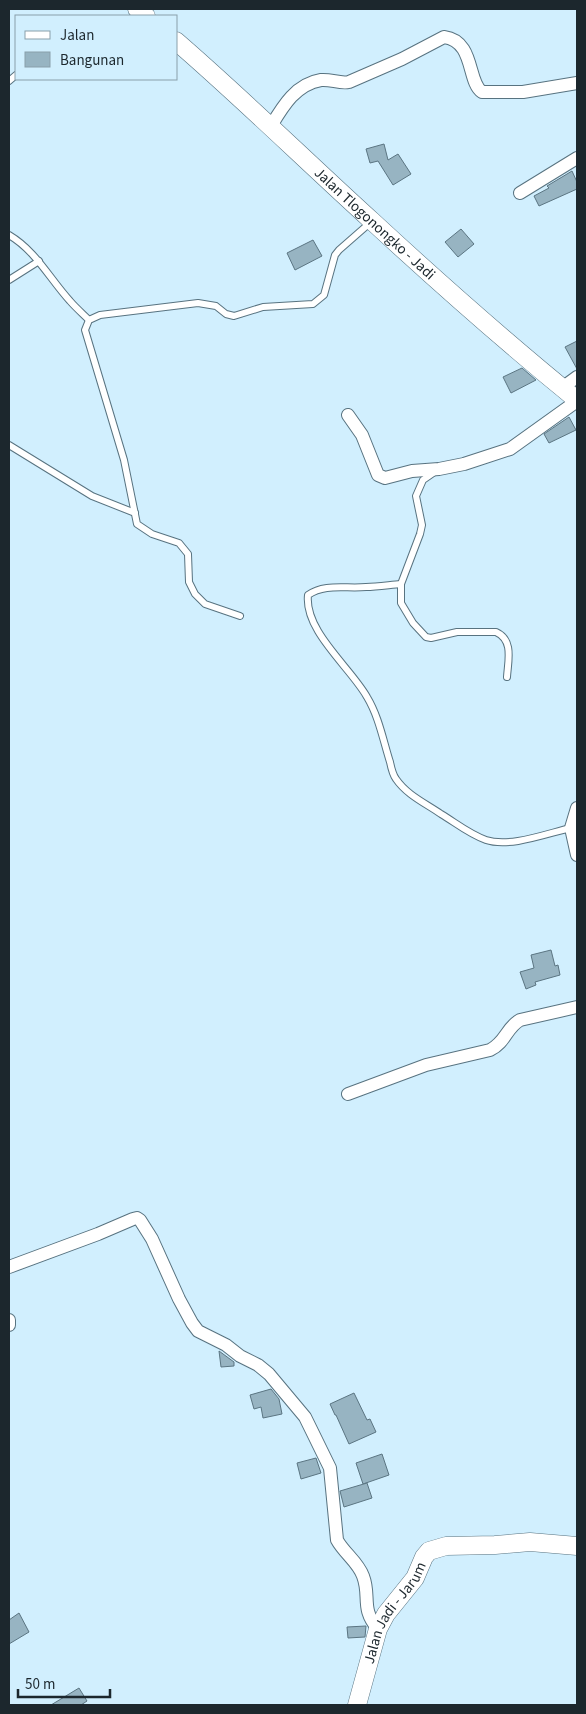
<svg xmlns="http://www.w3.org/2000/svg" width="586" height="1714" font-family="'Source Sans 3',sans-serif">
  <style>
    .building { fill: #97b4c2; stroke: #5b7582 }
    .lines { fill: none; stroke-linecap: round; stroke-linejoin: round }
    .lane-casing { stroke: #587380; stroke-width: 8 }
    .street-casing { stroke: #587380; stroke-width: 14 }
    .secondary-casing { stroke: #587380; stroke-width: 19 }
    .lane { stroke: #fff; stroke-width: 6 }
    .street { stroke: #fff; stroke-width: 12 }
    .secondary { stroke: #fff; stroke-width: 18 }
    .labels { text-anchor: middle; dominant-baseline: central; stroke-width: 4; stroke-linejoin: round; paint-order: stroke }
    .street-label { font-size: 15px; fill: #1c272d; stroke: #d1effe }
  </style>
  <rect width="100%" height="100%" fill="#d1effe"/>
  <g class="building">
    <path d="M384 144 388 160 398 154 411 174 393 185 378 161 370 163 366 149Z"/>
    <path d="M572 171 577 182V189L539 206 534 196 549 188 547 186Z"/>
    <path d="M461 229 474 244 458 257 445 242Z"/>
    <path d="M313 240 322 256 295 270 287 253Z"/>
    <path d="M577 341V369L565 347Z"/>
    <path d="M522 368 536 380 511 393 503 377Z"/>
    <path d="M569 417 576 430 549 443 544 434Z"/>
    <path d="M551 950 555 966 558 965 560 975 535 982 536 985 526 989 520 972 534 968 531 955Z"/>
    <path d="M219 1351 234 1362V1366L221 1367Z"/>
    <path d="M271 1389 279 1399 282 1414 263 1418 261 1407 254 1409 250 1395Z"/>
    <path d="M354 1393 367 1420 370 1419 376 1432 349 1444 336 1415H335L330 1404Z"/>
    <path d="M382 1454 389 1475 363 1484 356 1463Z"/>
    <path d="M316 1458 321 1473 301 1479 297 1463Z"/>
    <path d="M367 1483 372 1498 344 1507 340 1491Z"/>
    <path d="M19 1613 29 1632 9 1644V1620Z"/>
    <path d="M366 1626 365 1637 348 1638 347 1627Z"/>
    <path d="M79 1688 87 1701 81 1705H51Z"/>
  </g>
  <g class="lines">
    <g class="lane-casing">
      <g id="lane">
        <path d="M9 81 16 75"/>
        <path d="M9 235C36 251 49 278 70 301 76 308 83 314 89 320"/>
        <path d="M9 280 39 261"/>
        <path d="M9 445 92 496 135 513"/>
        <path d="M436 471 423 480 416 496 422 525 420 534 401 584V603L413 623 426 637 431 638 457 632H496C514 640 508 661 507 677"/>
        <path d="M401 584C389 585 377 587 366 587 346 589 325 583 308 595 304 631 351 668 367 697 379 717 383 740 390 762 391 767 393 775 396 779 407 795 425 803 441 814 456 823 469 834 486 840 510 848 548 833 571 828"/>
        <path d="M240 616 205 604 195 594 189 582 188 554 179 543 152 534 137 524 124 460 85 330 89 320 100 315 198 303 216 306 226 314 234 316 263 307 313 304 324 295 335 255 339 250 371 222"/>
      </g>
    </g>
    <g class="street-casing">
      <g id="street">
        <path d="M271 126C283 106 296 84 321 80 331 79 340 84 349 82L402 59 444 37C475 41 467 82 482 92H523L577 83"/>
        <path d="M520 193 577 158"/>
        <path d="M562 388 577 377"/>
        <path d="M348 415 362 435 378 475 385 478 412 471 439 469 464 464 510 449 577 401"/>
        <path d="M577 808 571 828 577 855"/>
        <path d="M348 1094 426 1065 490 1050C506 1042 506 1028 520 1020L577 1007"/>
        <path d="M9 1267 98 1234 133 1219 137 1218 140 1220 152 1239 179 1299 192 1323 198 1331 226 1345 240 1356 258 1365 269 1374 305 1417 330 1468 337 1540C344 1553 358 1562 363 1576 371 1597 360 1608 378 1629"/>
        <path d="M9 1320V1325"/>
      </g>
    </g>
    <g class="secondary-casing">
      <g id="secondary">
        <path d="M137 9 146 16"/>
        <path id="s1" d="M176 41C243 99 306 161 372 221 438 282 507 343 577 400"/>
        <path id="s2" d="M357 1705 378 1629 386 1614 415 1578 424 1557 429 1551 446 1546 495 1545 530 1542 577 1546"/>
      </g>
    </g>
    <use href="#lane" class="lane"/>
    <use href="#street" class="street"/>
    <use href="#secondary" class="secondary"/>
  </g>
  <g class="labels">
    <g class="street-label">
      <text stroke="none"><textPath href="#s1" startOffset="270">Jalan Tlogonongko - Jadi</textPath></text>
      <text stroke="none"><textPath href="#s2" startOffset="101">Jalan Jadi - Jarum</textPath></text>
    </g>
  </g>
  <rect width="586" height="1714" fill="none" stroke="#1c272d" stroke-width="20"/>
  <rect x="15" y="15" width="162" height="65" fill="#d1effe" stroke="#899faa"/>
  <rect x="25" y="31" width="25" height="8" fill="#ffffff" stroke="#899faa"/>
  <text x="60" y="40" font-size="15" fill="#1c272d">Jalan</text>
  <rect x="25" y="52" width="25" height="15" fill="#97b4c2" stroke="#899faa"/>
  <text x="60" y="65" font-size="15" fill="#1c272d">Bangunan</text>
  <path d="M18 1689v8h92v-8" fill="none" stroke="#1c272d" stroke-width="2.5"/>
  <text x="25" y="1689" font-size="15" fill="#1c272d" stroke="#d1effe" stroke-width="4" paint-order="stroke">50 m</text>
</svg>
